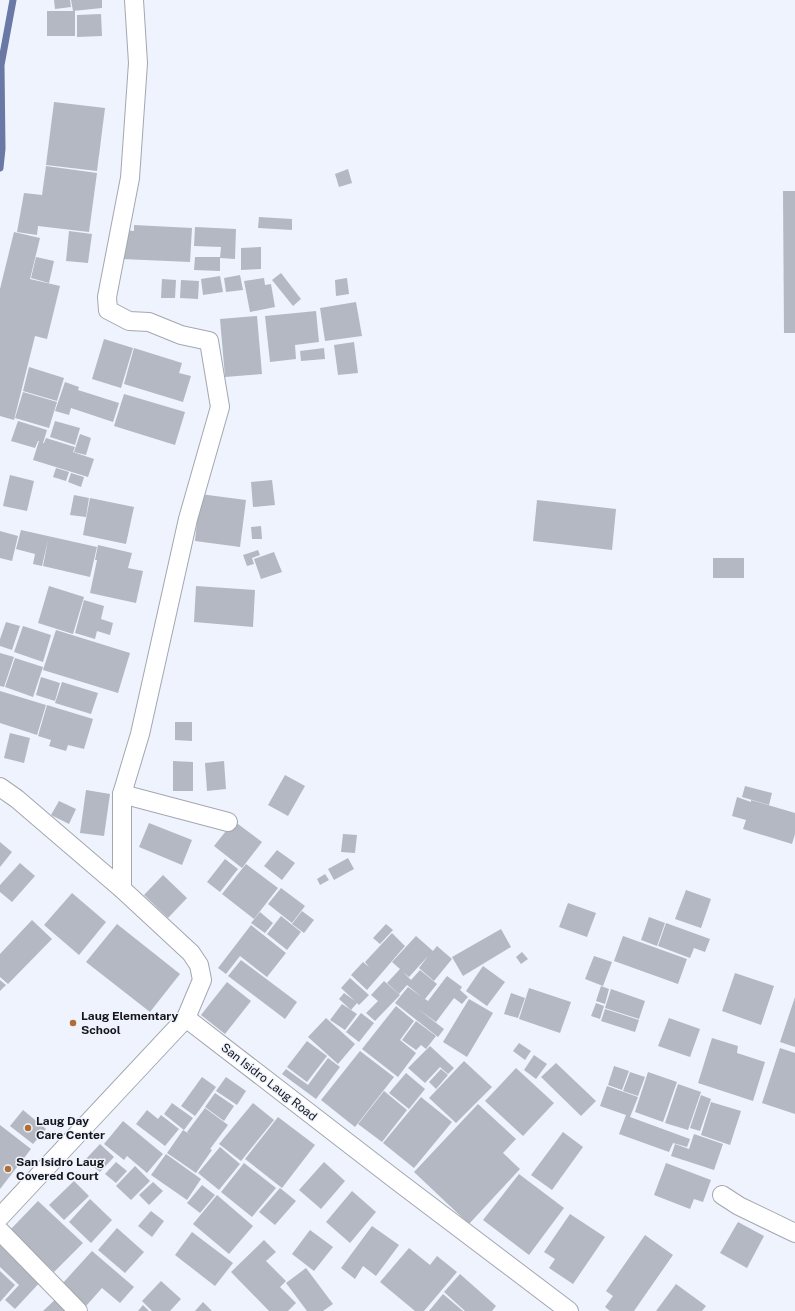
<svg xmlns="http://www.w3.org/2000/svg" width="795" height="1311" font-family="'Public Sans',sans-serif">
  <style>
    .lines { fill: none; stroke-linecap: round; stroke-linejoin: round }
    .stream { stroke: #6978a4; stroke-width: 7 }
    .building { fill: #b4b8c2 }
    .minor-casing { stroke: #a3a7b0; stroke-width: 20 }
    .minor { stroke: #fff; stroke-width: 18 }
    .poi-dot { fill: #af6e37; stroke: #eff3fd; stroke-width: 1.5 }
    .labels { text-anchor: middle; dominant-baseline: central; stroke-width: 3; stroke-linejoin: round; paint-order: stroke }
    .poi-label { font-size: 12px; font-weight: bold; fill: #141519; stroke: #eff3fd; text-anchor: start }
    .street-label { font-size: 12px; fill: #141519; stroke: #eff3fd }
  </style>
  <rect width="100%" height="100%" fill="#eff3fd"/>
  <g class="lines">
    <path class="stream" d="M0 168 2 149 1 65 13 0"/>
  </g>
  <g class="building">
    <path d="M54 0H70L71 7 55 9Z"/>
    <path d="M71 0H102V8L73 11Z"/>
    <rect x="47" y="11" width="28" height="25"/>
    <path d="M101 14 102 36 77 37V15Z"/>
    <path d="M54 102 105 108 97 171 46 165Z"/>
    <path d="M46 166 97 173 89 232 38 226 37 235 17 232 24 193 42 195Z"/>
    <path d="M348 169 352 183 339 187 335 174Z"/>
    <path d="M783 191H795V333H784Z"/>
    <path d="M259 217 292 219V230L258 228Z"/>
    <path d="M134 225 192 228 190 262 122 259 124 230 134 231Z"/>
    <path d="M195 227 236 229 235 259 220 258 221 247 194 246Z"/>
    <path d="M69 231 92 234 88 263 66 261Z"/>
    <path d="M14 232 40 238 30 279 60 286 47 339 35 336 14 420 0 416V289Z"/>
    <path d="M261 247V269L241 270V248Z"/>
    <path d="M36 257 54 261 49 283 31 278Z"/>
    <path d="M195 257H220V271L194 270Z"/>
    <path d="M281 273 301 299 293 306 272 280Z"/>
    <path d="M240 275 243 290 226 292 224 278Z"/>
    <path d="M220 276 223 292 203 295 201 279Z"/>
    <path d="M264 278 265 285 271 284 275 307 250 312 244 281Z"/>
    <path d="M347 278 349 294 336 296 335 280Z"/>
    <path d="M162 279 176 280 175 298H161Z"/>
    <path d="M181 280 199 281 198 299 180 298Z"/>
    <path d="M356 302 362 336 325 341 320 308Z"/>
    <path d="M316 311 319 342 295 345 296 359 270 362 265 316Z"/>
    <path d="M257 316 262 374 225 377 220 319Z"/>
    <path d="M104 339 133 348 121 388 92 379Z"/>
    <path d="M354 342 358 373 338 375 334 345Z"/>
    <path d="M134 348 182 363 179 373 191 376 183 402 124 384Z"/>
    <path d="M324 348 325 359 301 361 300 351Z"/>
    <path d="M29 367 64 378 57 401 23 391Z"/>
    <path d="M65 382 79 387 78 390 119 403 113 422 71 408 69 415 55 411Z"/>
    <path d="M23 392 57 402 49 428 15 418Z"/>
    <path d="M124 394 185 412 175 445 114 426Z"/>
    <path d="M18 421 47 430 43 443H44L46 438 75 447 73 452 94 459 88 477 33 460 39 441H38L35 448 11 441Z"/>
    <path d="M55 421 80 428 75 445 50 437Z"/>
    <path d="M80 434 91 438 86 455 74 452Z"/>
    <path d="M56 468 69 472 66 481 53 477Z"/>
    <path d="M71 473 84 477 81 487 68 482Z"/>
    <path d="M10 475 34 481 27 511 3 506Z"/>
    <path d="M272 480 275 505 253 507 251 482Z"/>
    <path d="M200 494 246 500 240 547 195 541Z"/>
    <path d="M74 495 89 498 86 517 70 515Z"/>
    <path d="M90 498 134 507 126 544 83 535Z"/>
    <path d="M537 500 616 509 612 550 533 541Z"/>
    <path d="M261 526 262 539H252L251 527Z"/>
    <path d="M21 530 97 547 90 577 43 566 48 540 42 566 33 564 35 554 16 549Z"/>
    <path d="M0 531 18 536 12 561 0 558Z"/>
    <path d="M98 545 132 553 128 568 143 571 136 603 90 593 97 560H95Z"/>
    <path d="M258 550 260 555 252 558 254 564 247 566 243 555Z"/>
    <path d="M274 552 282 572 261 579 254 559Z"/>
    <rect x="713" y="558" width="31" height="20"/>
    <path d="M49 586 84 597 73 634 38 623Z"/>
    <path d="M196 586 255 590 253 627 194 622Z"/>
    <path d="M84 600 104 606 101 619 113 623 110 635 97 631 95 639 75 633Z"/>
    <path d="M6 622 20 626 12 650 0 646V639Z"/>
    <path d="M23 626 51 635 43 662 14 652Z"/>
    <path d="M56 630 130 653 118 693 43 670Z"/>
    <path d="M0 653 14 657 4 687 0 686Z"/>
    <path d="M15 658 43 667 33 697 5 687Z"/>
    <path d="M41 677 60 683 55 701 36 695Z"/>
    <path d="M62 682 98 693 91 714 55 703Z"/>
    <path d="M0 691 46 705 37 735 0 723Z"/>
    <path d="M47 705 93 719 84 749 68 745 66 751 49 746 51 740 38 736Z"/>
    <path d="M175 722H192V741L175 740Z"/>
    <path d="M10 733 30 738 24 763 4 758Z"/>
    <path d="M173 761 193 762V791H173Z"/>
    <path d="M224 761 226 789 207 791 205 763Z"/>
    <path d="M285 775 305 786 288 816 268 805Z"/>
    <path d="M745 786 772 793 769 805 742 797Z"/>
    <path d="M86 790 110 794 104 836 80 833Z"/>
    <path d="M737 797 751 802V800L795 813V834L792 844 743 829 746 820 732 816Z"/>
    <path d="M59 801 76 809 69 824 51 815Z"/>
    <path d="M234 821 262 842 242 868 214 846Z"/>
    <path d="M149 823 192 840 182 865 139 847Z"/>
    <path d="M343 834 357 835 355 853 341 852Z"/>
    <path d="M0 842 12 852 0 867Z"/>
    <path d="M277 850 295 863 282 880 264 866Z"/>
    <path d="M348 858 354 869 334 880 328 869Z"/>
    <path d="M225 859 238 869 220 892 207 882Z"/>
    <path d="M20 863 35 876 12 902 0 892V885Z"/>
    <path d="M246 864 278 888 254 919 222 894Z"/>
    <path d="M325 874 329 880 320 885 317 879Z"/>
    <path d="M163 875 187 898 168 918 144 895Z"/>
    <path d="M281 888 305 906 292 923 268 904Z"/>
    <path d="M686 890 711 899 701 928 675 919Z"/>
    <path d="M72 893 106 922 79 955 44 925Z"/>
    <path d="M568 903 596 913 587 937 559 927Z"/>
    <path d="M302 911 314 920 304 933 292 924Z"/>
    <path d="M260 912 273 923 265 933 251 923Z"/>
    <path d="M281 916 301 932 287 950 267 934Z"/>
    <path d="M649 917 665 923 657 946 641 940Z"/>
    <path d="M32 920 52 939 8 984 0 977V954Z"/>
    <path d="M666 923 710 939 705 952 694 948 690 958 658 946Z"/>
    <path d="M117 924 180 974 150 1012 86 962Z"/>
    <path d="M386 924 393 930 380 944 373 938Z"/>
    <path d="M251 925 286 953 267 977 240 956 226 974 218 968Z"/>
    <path d="M501 929 511 947 463 976 452 957Z"/>
    <path d="M392 933 405 946 367 990 351 975 363 962 369 967 365 962Z"/>
    <path d="M416 936 433 951 437 946 452 959 434 981 419 968 428 956 409 977 403 972 411 980 420 970 437 984 425 999 428 1001 447 976 462 987 460 990 468 997 462 1004 454 998 436 1022 418 1009 444 1029 438 1037 395 1003 408 987 422 997 407 985 399 994 387 983 400 969 392 962Z"/>
    <path d="M623 936 687 959 678 984 614 961Z"/>
    <path d="M522 952 528 959 521 964 516 957Z"/>
    <path d="M594 956 612 962 603 986 585 979Z"/>
    <path d="M241 960 297 1002 285 1019 228 976Z"/>
    <path d="M483 966 505 982 487 1006 466 991Z"/>
    <path d="M735 973 774 986 761 1025 722 1011Z"/>
    <path d="M350 978 369 995 359 1005 357 1003 351 1010 339 999 344 993 355 1001 341 988Z"/>
    <path d="M0 980 6 985 0 991Z"/>
    <path d="M384 981 400 995 375 1021 366 1013 378 1001 371 995Z"/>
    <path d="M227 982 251 1001 225 1034 201 1015Z"/>
    <path d="M601 986 609 989 605 1004 596 1001Z"/>
    <path d="M529 988 571 1002 560 1033 519 1019Z"/>
    <path d="M611 989 645 1001 639 1019 605 1008Z"/>
    <path d="M511 993 525 998 518 1018 504 1014Z"/>
    <path d="M795 997V1047L780 1042Z"/>
    <path d="M469 999 493 1013 467 1057 443 1042Z"/>
    <path d="M596 1003 604 1006 600 1019 591 1016Z"/>
    <path d="M342 1004 357 1014 345 1030 330 1020Z"/>
    <path d="M396 1006 414 1021 400 1040 416 1053 398 1077 362 1049Z"/>
    <path d="M605 1009 639 1020 635 1032 601 1021Z"/>
    <path d="M361 1013 374 1023 359 1042 346 1032Z"/>
    <path d="M326 1018 355 1044 338 1064 308 1037Z"/>
    <path d="M669 1018 700 1029 690 1057 658 1046Z"/>
    <path d="M416 1021 436 1036 426 1049 421 1045 416 1050 402 1040Z"/>
    <path d="M712 1038 738 1046 737 1053 765 1062 753 1101 698 1083Z"/>
    <path d="M307 1041 327 1056 307 1082 287 1067Z"/>
    <path d="M519 1043 531 1051 525 1060 513 1051Z"/>
    <path d="M430 1046 454 1068 448 1074 440 1067 425 1083 408 1068Z"/>
    <path d="M780 1048 795 1053V1114L762 1103Z"/>
    <path d="M360 1051 394 1077 355 1127 321 1100Z"/>
    <path d="M534 1055 547 1064 536 1079 524 1070Z"/>
    <path d="M328 1058 340 1067 316 1099 282 1074 286 1069 308 1085Z"/>
    <path d="M464 1061 492 1087 456 1123 429 1098Z"/>
    <path d="M556 1063 596 1101 581 1116 541 1077Z"/>
    <path d="M614 1066 629 1071 622 1090 608 1085Z"/>
    <path d="M516 1068 554 1103 523 1136 485 1101Z"/>
    <path d="M441 1069 448 1075 436 1089 429 1082Z"/>
    <path d="M630 1072 645 1077 638 1096 623 1091Z"/>
    <path d="M648 1072 677 1082 663 1122 635 1112Z"/>
    <path d="M406 1073 425 1089 409 1109 389 1093Z"/>
    <path d="M202 1077 216 1087 195 1116 181 1106Z"/>
    <path d="M226 1077 246 1091 237 1105 216 1091Z"/>
    <path d="M678 1084 701 1092 688 1130 665 1123Z"/>
    <path d="M607 1086 638 1097 630 1117 690 1139 687 1147 673 1143 669 1152 619 1134 626 1115 600 1106Z"/>
    <path d="M384 1091 407 1110 382 1142 358 1124Z"/>
    <path d="M215 1093 234 1106 224 1121 205 1107Z"/>
    <path d="M701 1095 711 1099 700 1131 690 1128Z"/>
    <path d="M421 1097 452 1122 414 1168 383 1143Z"/>
    <path d="M711 1102 741 1111 730 1145 701 1135Z"/>
    <path d="M172 1103 193 1118 184 1130 164 1114Z"/>
    <path d="M253 1103 274 1120 241 1161 219 1144Z"/>
    <path d="M478 1104 516 1139 503 1153 520 1169 469 1224 414 1172Z"/>
    <path d="M205 1108 228 1125 210 1149 212 1150 196 1173 167 1153 183 1130 191 1135 187 1132Z"/>
    <path d="M23 1110 46 1129 33 1144 10 1126Z"/>
    <path d="M147 1110 158 1119 161 1115 179 1129 165 1146 136 1124Z"/>
    <path d="M278 1117 315 1145 282 1188 245 1159Z"/>
    <path d="M123 1121 163 1154 147 1173 127 1156 124 1160 104 1144Z"/>
    <path d="M0 1125 31 1149 0 1189Z"/>
    <path d="M563 1132 583 1147 552 1190 531 1175Z"/>
    <path d="M694 1134 723 1144 714 1170 671 1156 675 1144 689 1149Z"/>
    <path d="M100 1144 114 1157 100 1172 85 1160Z"/>
    <path d="M220 1147 240 1164 219 1190 198 1173Z"/>
    <path d="M166 1154 201 1179 187 1200 151 1175Z"/>
    <path d="M116 1162 127 1171 116 1183 105 1174Z"/>
    <path d="M324 1162 345 1181 321 1209 299 1190Z"/>
    <path d="M244 1163 276 1188 252 1217 221 1192Z"/>
    <path d="M666 1163 711 1180 703 1202 694 1199 690 1209 654 1195Z"/>
    <path d="M135 1166 150 1181 131 1200 116 1186Z"/>
    <path d="M519 1174 564 1208 529 1255 483 1220Z"/>
    <path d="M74 1181 89 1196 64 1220 49 1205Z"/>
    <path d="M153 1182 163 1191 149 1205 139 1195Z"/>
    <path d="M202 1185 215 1195 200 1213 187 1203Z"/>
    <path d="M280 1188 296 1201 275 1225 259 1212Z"/>
    <path d="M352 1191 376 1212 350 1243 326 1222Z"/>
    <path d="M217 1195 253 1226 229 1254 193 1224Z"/>
    <path d="M90 1199 112 1220 91 1243 69 1222Z"/>
    <path d="M38 1201 83 1243 54 1272 10 1230Z"/>
    <path d="M151 1211 164 1221 152 1237 138 1226Z"/>
    <path d="M570 1214 605 1237 573 1284 549 1268 555 1259 544 1252Z"/>
    <path d="M738 1222 764 1236 747 1268 720 1253Z"/>
    <path d="M372 1226 399 1245 376 1276 363 1266 355 1279 341 1268Z"/>
    <path d="M117 1228 144 1252 125 1273 98 1250Z"/>
    <path d="M310 1230 333 1247 314 1271 292 1254Z"/>
    <path d="M192 1232 233 1263 215 1286 175 1255Z"/>
    <path d="M645 1235 673 1255 634 1311H610L605 1307 613 1296 606 1291Z"/>
    <path d="M0 1238 43 1279 15 1309 5 1300 19 1285 0 1267Z"/>
    <path d="M264 1240 276 1252 266 1261 286 1281 280 1287 296 1303 288 1311H269L231 1272Z"/>
    <path d="M409 1248 430 1265 437 1256 457 1272 424 1311H415L380 1282Z"/>
    <path d="M92 1251 134 1287 120 1303 102 1288 86 1306 62 1284Z"/>
    <path d="M306 1268 333 1304 323 1311H307L286 1283Z"/>
    <path d="M0 1271 15 1285 0 1302Z"/>
    <path d="M460 1274 496 1306 492 1311H465L444 1292Z"/>
    <path d="M161 1281 181 1299 170 1311H152L142 1301Z"/>
    <path d="M676 1284 706 1306 702 1311H656Z"/>
    <path d="M443 1294 463 1311H429Z"/>
    <path d="M60 1295 76 1311H43Z"/>
    <path d="M203 1302 212 1311H195Z"/>
    <path d="M143 1305 149 1311H138Z"/>
  </g>
  <g class="lines">
    <g class="minor-casing">
      <g id="minor">
        <path d="M0 787 17 799 122 889 191 953 199 965 202 980 186 1018 0 1217"/>
        <path d="M122 794 228 822"/>
        <path d="M122 889V794L140 734 188 519 220 407 209 341 181 335 149 322 129 321 108 310 107 297 130 178 138 63 134 0"/>
        <path d="M186 1018 396 1180 569 1311"/>
        <path d="M722 1195 739 1206 795 1233"/>
        <path d="M0 1231 78 1311"/>
      </g>
    </g>
    <use href="#minor" class="minor"/>
  </g>
  <g class="poi-dot">
    <circle cx="73" cy="1023" r="4"/>
    <circle cx="28" cy="1128" r="4"/>
    <circle cx="8" cy="1169" r="4"/>
  </g>
  <g class="labels">
    <g class="poi-label">
      <text x="81" y="1016">Laug Elementary<tspan x="81" dy="14">School</tspan></text>
      <text x="36" y="1121">Laug Day<tspan x="36" dy="14">Care Center</tspan></text>
      <text x="16" y="1162">San Isidro Laug<tspan x="16" dy="14">Covered Court</tspan></text>
    </g>
    <g class="street-label">
      <text transform="translate(269 1082) rotate(38)">San Isidro Laug Road</text>
    </g>
  </g>
</svg>
